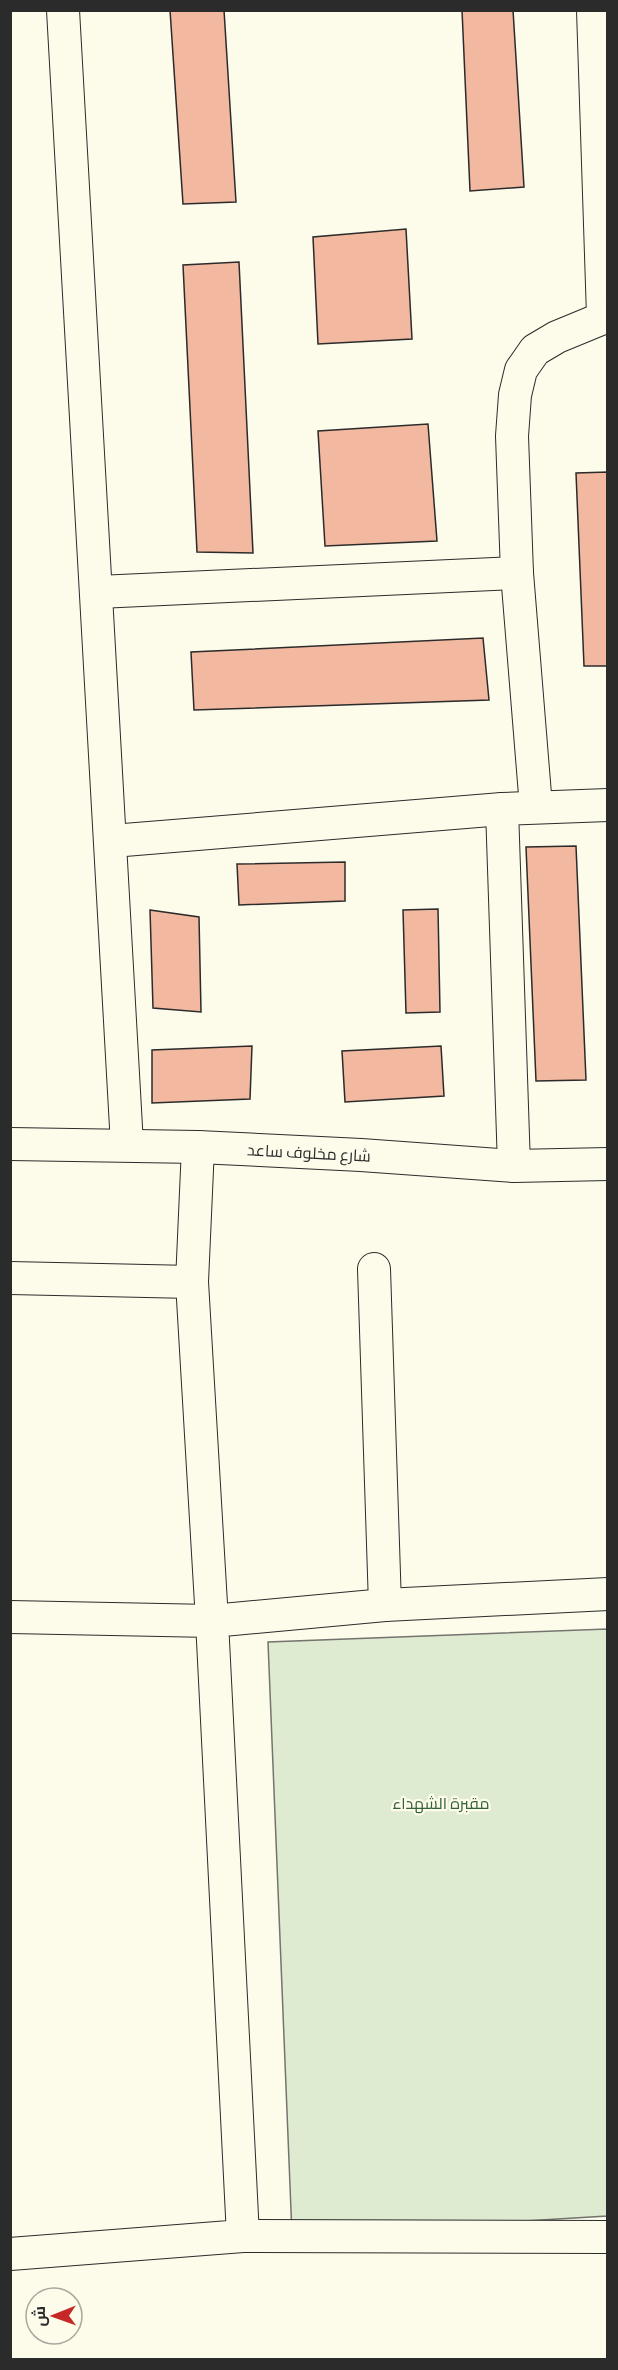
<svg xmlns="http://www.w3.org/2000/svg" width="618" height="2370" font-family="Barlow,Cairo,sans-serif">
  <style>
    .green { fill: #deebd1; stroke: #74746e; stroke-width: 1.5 }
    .building { fill: #f2b8a0; stroke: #2b2b2b; stroke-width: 1.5 }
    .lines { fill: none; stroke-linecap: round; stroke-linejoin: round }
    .minor-casing { stroke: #2b2b2b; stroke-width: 34 }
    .minor { stroke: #fdfbea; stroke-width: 32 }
    .labels { text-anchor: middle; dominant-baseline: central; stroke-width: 4.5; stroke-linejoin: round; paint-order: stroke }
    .street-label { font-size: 16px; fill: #2b2b2b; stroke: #fdfbea }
    .park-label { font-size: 16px; fill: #34623c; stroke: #fdfbea }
  </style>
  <rect width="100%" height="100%" fill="#fdfbea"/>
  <path class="green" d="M607 1629V2216L292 2235 268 1642Z"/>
  <g class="building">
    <path d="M170 10H224L236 202 183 204Z"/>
    <path d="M462 10H513L524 187 470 191Z"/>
    <path d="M406 229 412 339 318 344 313 237Z"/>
    <path d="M239 262 253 553 197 552 183 265Z"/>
    <path d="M428 424 437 541 325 546 318 431Z"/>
    <path d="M608 472V666H584L576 473Z"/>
    <path d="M483 638 489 700 194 710 191 652Z"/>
    <path d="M576 846 586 1080 536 1081 526 847Z"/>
    <path d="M345 862V901L239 905 237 864Z"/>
    <path d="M438 909 440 1012 406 1013 403 910Z"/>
    <path d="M150 910 199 917 201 1012 153 1008Z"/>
    <path d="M252 1046 250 1099 152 1103V1050Z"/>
    <path d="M441 1046 444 1096 345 1102 342 1051Z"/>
  </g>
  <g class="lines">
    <g class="minor-casing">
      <g id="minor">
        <path d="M63 10 127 1145"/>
        <path d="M593 10 603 316"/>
        <path d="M98 592 517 573"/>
        <path d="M536 807 517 573 512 436 515 395 521 370 535 350 557 337 608 316"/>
        <path d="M502 809 514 1166"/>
        <path d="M112 841 502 809 608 805"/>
        <path d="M10 1144 198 1147 361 1155 514 1166 608 1164"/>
        <path d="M374 1269 385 1605"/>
        <path d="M10 1278 192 1282"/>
        <path d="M10 1617 212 1621 192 1282 198 1147"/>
        <path d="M243 2236 608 2237"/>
        <path d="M10 2254 243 2236 212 1621 385 1605 608 1594"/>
      </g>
    </g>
    <use href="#minor" class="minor"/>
  </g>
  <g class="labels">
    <g class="street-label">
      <text transform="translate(309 1152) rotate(3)">شارع مخلوف ساعد</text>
    </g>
    <g class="park-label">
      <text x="441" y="1802">مقبرة الشهداء</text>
    </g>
  </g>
  <rect width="618" height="2370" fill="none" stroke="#2b2b2b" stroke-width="24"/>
  <g transform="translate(54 2316) rotate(269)"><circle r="28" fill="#fdfbea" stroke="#a9a89e" stroke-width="1.5"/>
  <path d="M0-4.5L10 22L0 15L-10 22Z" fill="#c62828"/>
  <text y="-9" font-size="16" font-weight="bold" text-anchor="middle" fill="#2b2b2b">ش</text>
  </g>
</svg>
